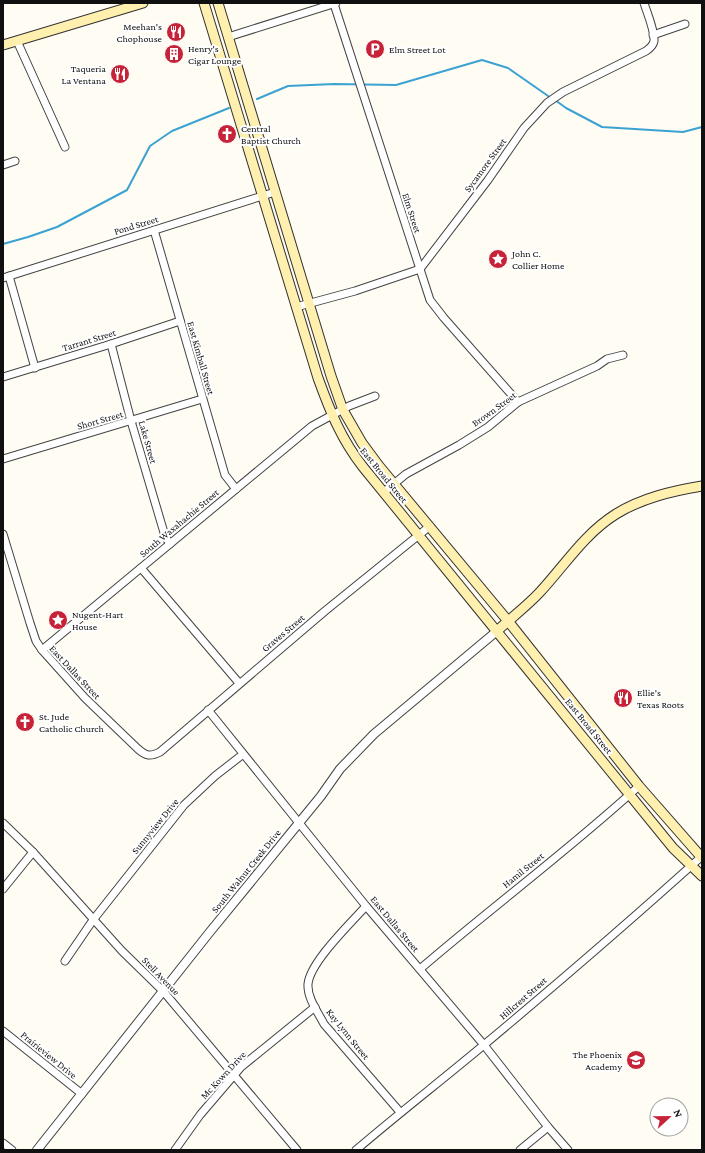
<svg xmlns="http://www.w3.org/2000/svg" width="705" height="1153" font-family="'Crimson Pro',serif">
  <style>
    .lines { fill: none; stroke-linecap: round; stroke-linejoin: round }
    .stream { stroke: #3ba2d2; stroke-width: 2 }
    .minor-casing { stroke: #434343; stroke-width: 9 }
    .tertiary-casing { stroke: #434343; stroke-width: 10 }
    .secondary-casing { stroke: #323232; stroke-width: 11 }
    .minor { stroke: #fff; stroke-width: 7 }
    .tertiary { stroke: #fff; stroke-width: 8 }
    .secondary { stroke: #fff0af; stroke-width: 9 }
    .labels { text-anchor: middle; dominant-baseline: central; stroke-width: 4; stroke-linejoin: round; paint-order: stroke }
    .poi-label { font-size: 10px; fill: #101010; stroke: #fff; text-anchor: start }
    .street-label { font-size: 10px; fill: #101010; stroke: #fff }
  </style>
  <rect width="100%" height="100%" fill="#fffcf4"/>
  <g class="lines">
    <g class="stream">
      <path d="M257 99 288 86 334 84 396 85 482 60 508 68 551 98"/>
      <path d="M555 100 566 108 602 127 683 132 702 127"/>
      <path d="M3 244 28 237 57 227 127 190 150 146 172 131 229 108"/>
    </g>
    <g class="minor-casing">
      <g id="minor">
        <path d="M334 4 430 300 444 318 518 402"/>
        <path d="M653 35 685 24"/>
        <path d="M228 37 336 3"/>
        <path d="M17 41 65 147"/>
        <path d="M3 165 15 161"/>
        <path d="M154 230 225 475 236 489"/>
        <path d="M9 276 35 368"/>
        <path d="M3 278 275 192"/>
        <path d="M296 307 355 291 420 269 488 180 524 128 547 103 563 92 646 51C649 49 653 46 654 41 655 31 647 13 644 3"/>
        <path d="M111 344 131 421 165 536 170 544"/>
        <path d="M3 377 111 344 180 321"/>
        <path d="M3 459 202 399"/>
        <path d="M384 492 406 474 459 445 488 427 518 402 597 366 607 359 623 355"/>
        <path d="M3 534 30 623 36 641 42 650 85 698 138 749C146 756 150 757 160 752L325 611 430 526"/>
        <path d="M141 568 239 683"/>
        <path d="M42 650 312 426 349 406 375 396"/>
        <path d="M208 710 366 906 484 1045 548 1127 568 1150"/>
        <path d="M3 823 33 852 122 951 163 991 297 1150"/>
        <path d="M3 889 33 852"/>
        <path d="M366 906C351 923 310 962 308 984 307 998 318 1012 324 1024L400 1112"/>
        <path d="M65 961 93 920 184 805 215 776 242 755"/>
        <path d="M420 969C492 907 569 850 639 786"/>
        <path d="M3 1031 82 1094"/>
        <path d="M3 1143 12 1150"/>
        <path d="M175 1150 200 1115 241 1067 315 1007"/>
        <path d="M356 1150C398 1114 442 1080 485 1044 558 983 630 921 701 857"/>
        <path d="M520 1150 548 1127"/>
      </g>
    </g>
    <g class="tertiary-casing">
      <path id="tertiary" d="M37 1150 209 933 321 796 340 769 374 734 497 631"/>
    </g>
    <g class="secondary-casing">
      <g id="secondary">
        <path d="M204 3 318 378C330 411 341 439 363 467L673 848 702 876"/>
        <path d="M218 3 331 376 343 410 362 443 379 466 508 621 639 786 702 858"/>
        <path d="M3 45 143 3"/>
        <path d="M497 631C511 618 527 606 540 592 565 565 584 534 616 514 642 498 672 491 702 486"/>
      </g>
    </g>
    <use href="#minor" class="minor"/>
    <use href="#tertiary" class="tertiary"/>
    <use href="#secondary" class="secondary"/>
  </g>
  <defs>
    <g id="restaurant-disc" transform="scale(1)"><circle r="9.5" fill="#c62338" stroke="#fff"/><path d="M-5-6h1v4h1v-4h1v4h1v-4h1v5L-1.5 .5V6h-2V.5L-5-1ZM5-6V6H3V1.5H1.5Q1.5-4 5-6Z" fill="#fff"/></g>
    <g id="parking-disc" transform="scale(1)"><circle r="9.5" fill="#c62338" stroke="#fff"/><path d="M-3.5-5.5H1a3.5 3.5 0 0 1 0 7H-1V5.5H-3.5ZM-1-3.4V-.6H.8a1.4 1.4 0 0 0 0-2.8Z" fill="#fff"/></g>
    <g id="building-disc" transform="scale(1)"><circle r="9.5" fill="#c62338" stroke="#fff"/><path d="M-4-6H4V6H1V3H-1V6H-4ZM-2.5-4.3h1.7v1.8h-1.7ZM.8-4.3h1.7v1.8H.8ZM-2.5-1h1.7V.8h-1.7ZM.8-1h1.7V.8H.8Z" fill="#fff"/></g>
    <g id="church-disc" transform="scale(1)"><circle r="9.5" fill="#c62338" stroke="#fff"/><path d="M-1.2-6h2.4v3.5h3.3v2.4h-3.3V6h-2.4V-.1h-3.3v-2.4h3.3Z" fill="#fff"/></g>
    <g id="sight-disc" transform="scale(1)"><circle r="9.5" fill="#c62338" stroke="#fff"/><path d="M0-6L1.8-2.2L6-1.7L2.9 1.2L3.7 5.4L0 3.3L-3.7 5.4L-2.9 1.2L-6-1.7L-1.8-2.2Z" fill="#fff"/></g>
    <g id="school-disc" transform="scale(1)"><circle r="9.5" fill="#c62338" stroke="#fff"/><path d="M0-5L7-2L0 1L-7-2ZM-4 1L0 2.5L4 1V4Q0 6-4 4Z" fill="#fff"/></g>
  </defs>
  <g fill-rule="evenodd">
    <use href="#restaurant-disc" x="176" y="32"/>
    <use href="#parking-disc" x="375" y="49"/>
    <use href="#building-disc" x="174" y="54"/>
    <use href="#restaurant-disc" x="120" y="74"/>
    <use href="#church-disc" x="227" y="134"/>
    <use href="#sight-disc" x="498" y="259"/>
    <use href="#sight-disc" x="58" y="620"/>
    <use href="#restaurant-disc" x="623" y="698"/>
    <use href="#church-disc" x="25" y="722"/>
    <use href="#school-disc" x="636" y="1060"/>
  </g>
  <g class="labels">
    <g class="poi-label">
      <text x="162" y="26" text-anchor="end">Meehan's<tspan x="162" dy="12">Chophouse</tspan></text>
      <text x="188" y="48">Henry's<tspan x="188" dy="12">Cigar Lounge</tspan></text>
      <text x="389" y="49">Elm Street Lot</text>
      <text x="106" y="68" text-anchor="end">Taqueria<tspan x="106" dy="12">La Ventana</tspan></text>
      <text x="241" y="128">Central<tspan x="241" dy="12">Baptist Church</tspan></text>
      <text x="512" y="253">John C.<tspan x="512" dy="12">Collier Home</tspan></text>
      <text x="72" y="614">Nugent-Hart<tspan x="72" dy="12">House</tspan></text>
      <text x="637" y="692">Ellie's<tspan x="637" dy="12">Texas Roots</tspan></text>
      <text x="39" y="716">St. Jude<tspan x="39" dy="12">Catholic Church</tspan></text>
      <text x="622" y="1054" text-anchor="end">The Phoenix<tspan x="622" dy="12">Academy</tspan></text>
    </g>
    <g class="street-label">
      <text transform="translate(485 165) rotate(-54)">Sycamore Street</text>
      <text transform="translate(412 213) rotate(72)">Elm Street</text>
      <text transform="translate(136 225) rotate(-17)">Pond Street</text>
      <text transform="translate(89 340) rotate(-17)">Tarrant Street</text>
      <text transform="translate(201 358) rotate(74)">East Kimball Street</text>
      <text transform="translate(494 409) rotate(-36)">Brown Street</text>
      <text transform="translate(100 420) rotate(-16)">Short Street</text>
      <text transform="translate(148 442) rotate(74)">Lake Street</text>
      <text transform="translate(384 475) rotate(51)">East Broad Street</text>
      <text transform="translate(179 523) rotate(-40)">South Waxahachie Street</text>
      <text transform="translate(283 633) rotate(-40)">Graves Street</text>
      <text transform="translate(75 672) rotate(47)">East Dallas Street</text>
      <text transform="translate(589 726) rotate(51)">East Broad Street</text>
      <text transform="translate(155 826) rotate(-51)">Sunnyview Drive</text>
      <text transform="translate(523 870) rotate(-39)">Hamil Street</text>
      <text transform="translate(246 871) rotate(-51)">South Walnut Creek Drive</text>
      <text transform="translate(395 924) rotate(50)">East Dallas Street</text>
      <text transform="translate(161 976) rotate(46)">Stell Avenue</text>
      <text transform="translate(523 998) rotate(-41)">Hillcrest Street</text>
      <text transform="translate(348 1034) rotate(51)">Kay Lynn Street</text>
      <text transform="translate(49 1055) rotate(39)">Prairieview Drive</text>
      <text transform="translate(223 1075) rotate(-47)">Mc Kown Drive</text>
    </g>
  </g>
  <rect width="705" height="1153" fill="none" stroke="#101010" stroke-width="8"/>
  <g transform="translate(669 1117) rotate(68)"><circle r="19" fill="#ffffff" stroke="#9f9f9f"/>
  <path d="M0-3L7 15L0 10L-7 15Z" fill="#c62338"/>
  <text y="-6" font-size="11" font-weight="bold" text-anchor="middle" fill="#101010">N</text>
  </g>
</svg>
